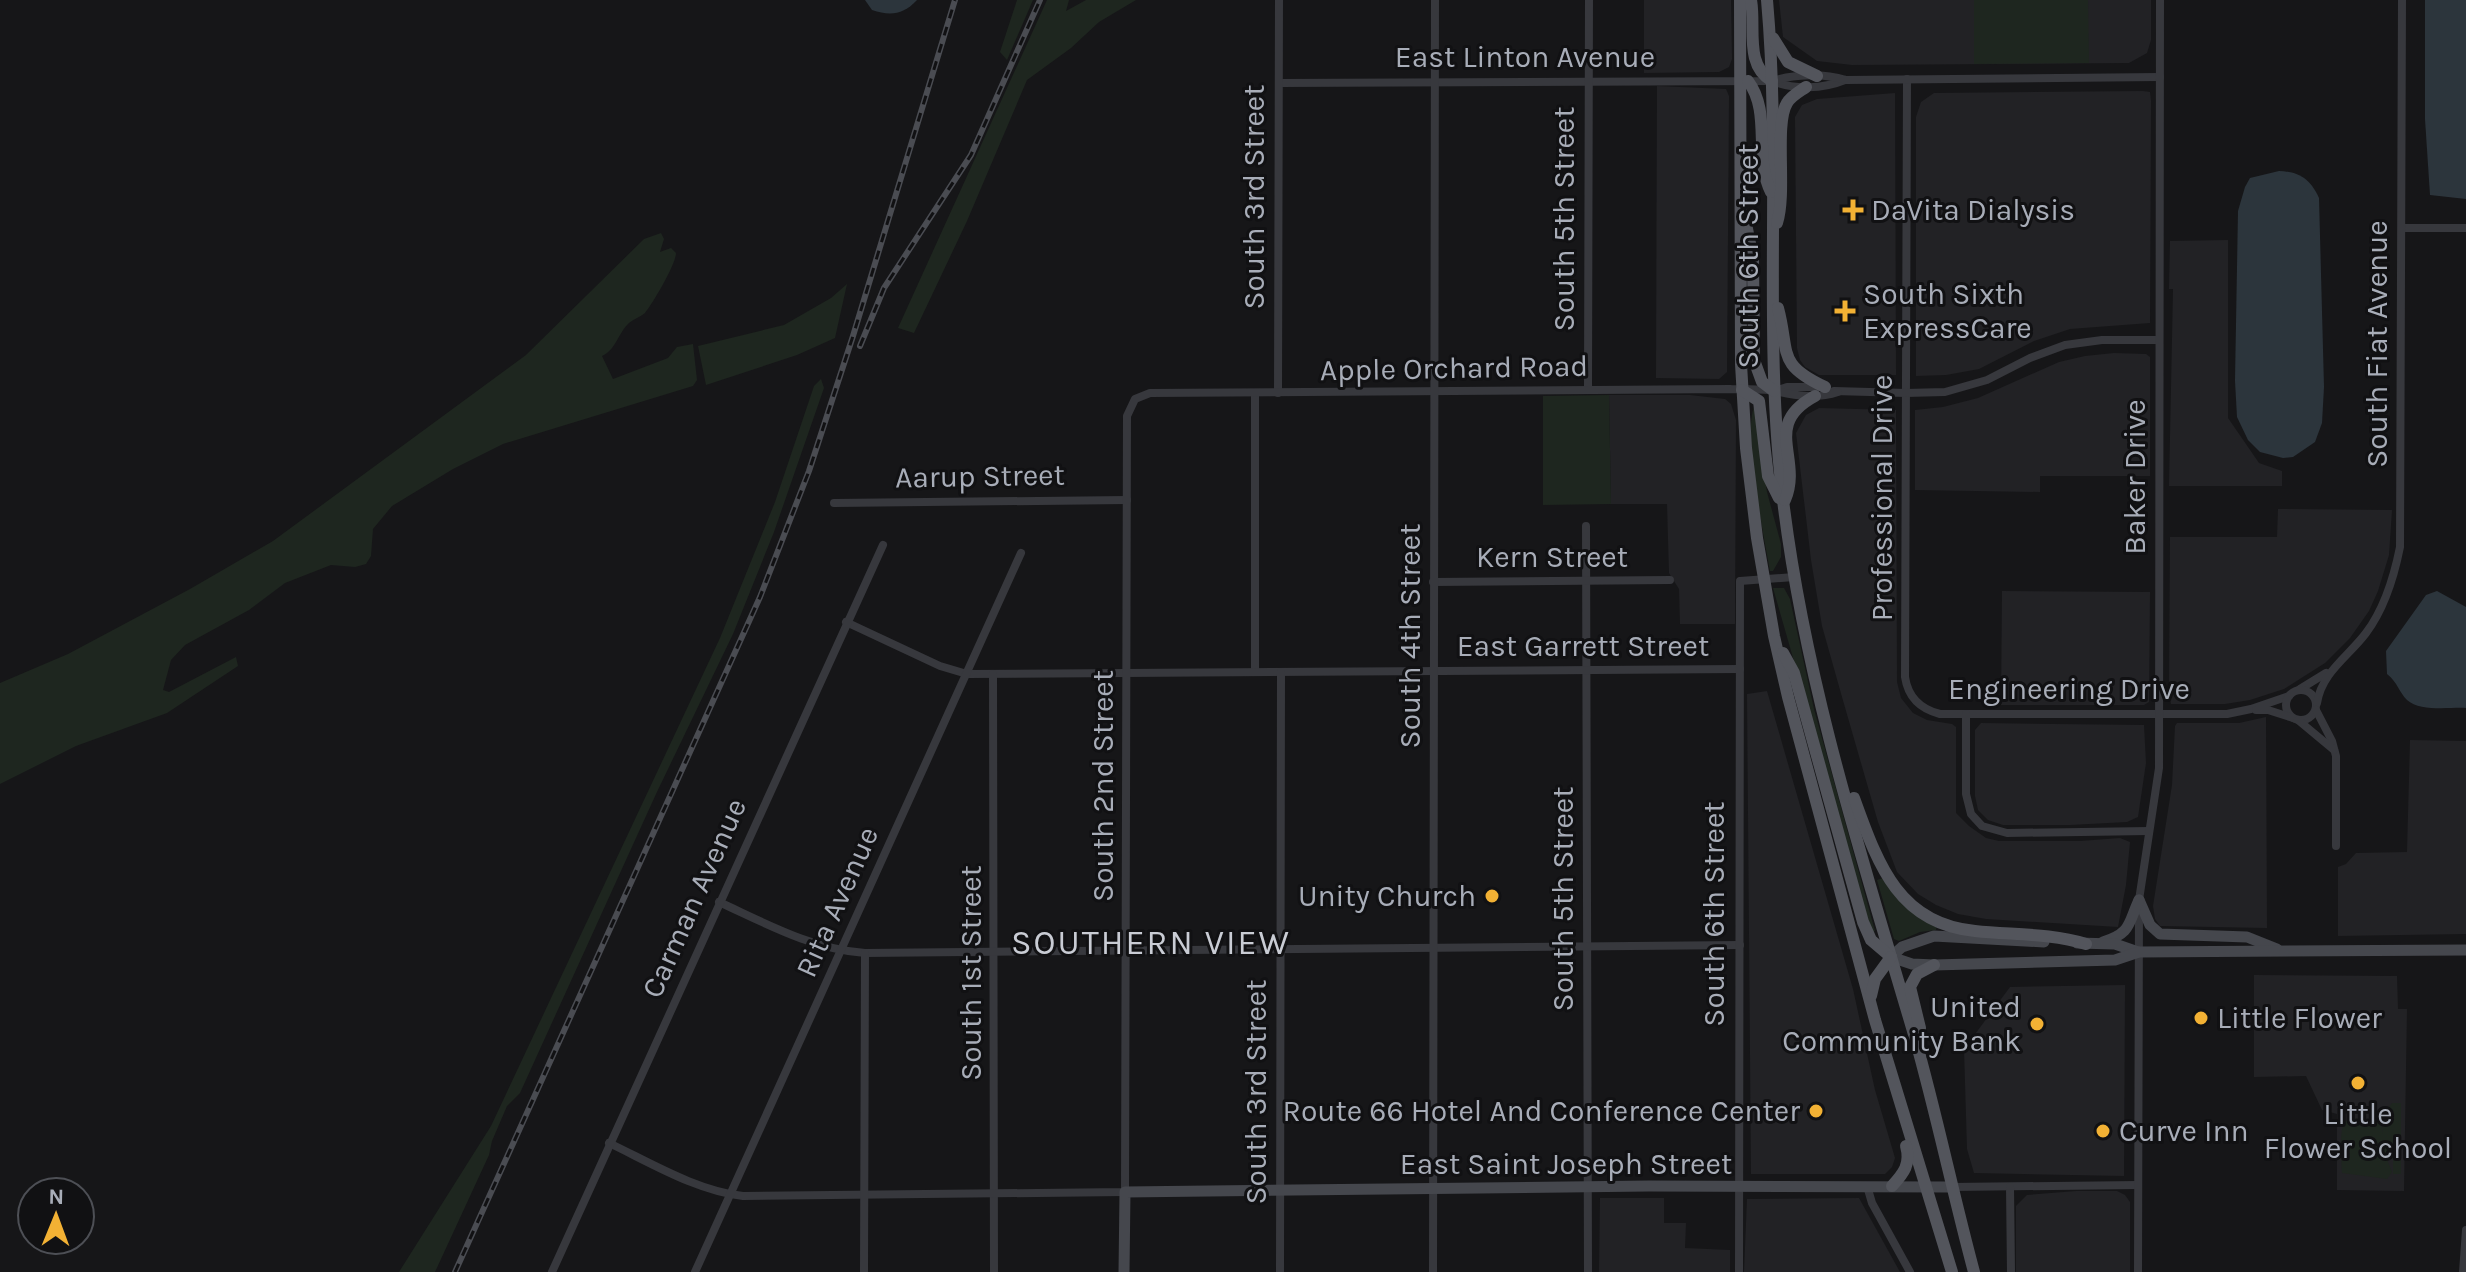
<svg xmlns="http://www.w3.org/2000/svg" width="2466" height="1272" font-family="Karla,sans-serif">
  <style>
    .built { fill: #222225 }
    .green { fill: #1e261f }
    .water { fill: #2c353c }
    .lines { fill: none; stroke-linecap: round; stroke-linejoin: round }
    .street { stroke: #37383d; stroke-width: 8 }
    .secondary { stroke: #45474d; stroke-width: 11 }
    .primary { stroke: #53555c; stroke-width: 12 }
    .rail-casing { stroke: #4a4c52; stroke-width: 6 }
    .rail { stroke: #111113; stroke-width: 3; stroke-dasharray: 9; stroke-linecap: butt }
    .poi-dot { fill: #f2b134; stroke: #111113; stroke-width: 3 }
    .labels { text-anchor: middle; dominant-baseline: central; stroke-width: 6; stroke-linejoin: round; paint-order: stroke }
    .street-label { font-size: 30px; fill: #a8adb8; stroke: #111113 }
    .poi-label { font-size: 30px; fill: #a8adb8; stroke: #111113; text-anchor: start }
    .quarter-label { font-size: 34px; letter-spacing: 2px; fill: #c9ccd4; stroke: #111113 }
  </style>
  <rect width="100%" height="100%" fill="#161618"/>
  <g class="built">
    <path d="M1644 0H1731L1732 59 1729 67 1719 72 1644 73Z"/>
    <path d="M1779 0H2151V40L2147 53 2129 63 1852 65 1817 61 1783 37Z"/>
    <path d="M1657 86 1726 89 1729 96 1727 372 1719 379 1656 378Z"/>
    <path d="M2143 91 2150 92 2151 101 2150 323 2070 329 2034 341 1979 369 1946 375 1916 376V117L1921 102 1934 93Z"/>
    <path d="M1895 93 1896 375H1819L1805 367 1800 360 1797 348 1795 117 1802 105 1817 99Z"/>
    <path d="M2228 240V418L2259 463 2282 471V486H2169L2173 289H2169L2170 241Z"/>
    <path d="M2114 353 2146 354 2150 357V476H2040V492L1915 490V410L1943 407 1978 398 2059 362 2085 356Z"/>
    <path d="M1609 395H1690L1725 399 1731 404 1736 420 1735 624H1680L1679 589 1669 573 1667 504H1611Z"/>
    <path d="M1819 408 1896 410 1897 682 1901 698 1913 713 1927 720 1952 724 1956 727V813L1969 826 1986 838 1999 841H2080L2120 838 2130 842 2126 885 2118 927 1986 919 1958 914 1936 905 1918 894 1897 872 1878 822 1842 697 1822 626 1811 560 1796 433 1806 415Z"/>
    <path d="M2278 509 2392 510 2389 555 2378 591 2369 611 2350 638 2325 663 2284 689 2250 700 2225 704H2171L2169 693 2170 537H2277Z"/>
    <path d="M2002 591 2150 592 2149 702 2144 705H2001Z"/>
    <path d="M1767 691 1853 989 1875 1090 1895 1158 1892 1167 1885 1174H1751L1747 694Z"/>
    <path d="M2266 717 2267 928 2160 926 2155 919 2153 906 2172 785 2175 726 2177 723H2239Z"/>
    <path d="M1981 723 2144 725 2146 763 2138 817 2127 822 2070 825H2003L1988 820 1978 810 1975 796V730Z"/>
    <path d="M2410 740 2466 741V934L2338 936V867L2346 864 2356 853 2407 852Z"/>
    <path d="M2254 975 2397 976 2398 1009H2407L2404 1191 2337 1190V1114L2322 1110 2306 1076 2254 1077Z"/>
    <path d="M2125 985 2124 1176 1974 1173 1967 1149 1964 1049 2010 987Z"/>
    <path d="M2076 1191H2117L2125 1195 2130 1202V1272H2016V1206L2027 1195Z"/>
    <path d="M1600 1198H1664V1223H1686L1685 1248 1730 1250V1272H1599Z"/>
    <path d="M1859 1198 1900 1272H1744L1747 1199Z"/>
  </g>
  <g class="green">
    <path d="M1017 0H1033L1007 60 1000 52Z"/>
    <path d="M1047 0H1069L1066 11 1086 0H1136L1099 22 1071 48 1027 80 967 221 914 333 898 328Z"/>
    <path d="M1974 0H2088L2089 63 1974 64Z"/>
    <path d="M661 233 664 239 660 252 671 248 676 253C676 264 653 303 645 313 640 317 634 319 629 323 618 333 616 350 602 356L613 379 668 358 677 347 693 344 697 380 693 386 503 444 453 469 392 506 373 529 371 556 366 564 355 567 331 565 285 583 249 610 185 645 171 660 163 690 169 692 236 657 238 666 167 713 76 746 0 784V683L68 654 190 589 273 541 526 355 644 239Z"/>
    <path d="M847 284 835 338 797 355 706 385 698 346 784 325 831 298Z"/>
    <path d="M821 379 824 388 774 532 733 634 656 794 520 1093 507 1106 492 1141 489 1155 435 1272H399L491 1126 720 638 775 502 814 386Z"/>
    <path d="M1609 395 1611 504 1543 505V396Z"/>
    <path d="M1754 407 1767 492 1781 544V557L1773 571H1770C1764 537 1743 435 1754 407Z"/>
    <path d="M1773 588H1784L1790 599 1814 709 1875 931 1873 932 1868 920Z"/>
    <path d="M1883 878 1937 924 1936 930 1920 932 1899 941 1894 939 1877 880Z"/>
    <path d="M2392 1103H2401V1174H2393V1159L2387 1158 2384 1152 2392 1172 2387 1179 2342 1173C2342 1163 2338 1127 2346 1121 2353 1116 2371 1120 2380 1120L2383 1134 2381 1117Z"/>
  </g>
  <g class="water">
    <path d="M865 0H917C903 15 890 16 872 10Z"/>
    <path d="M2425 0H2466V199L2430 195 2425 119Z"/>
    <path d="M2279 171C2300 172 2310 179 2319 198L2324 387 2322 423 2315 442 2293 457 2283 458 2260 452 2248 440 2237 417 2235 381 2238 211 2245 187 2250 178Z"/>
    <path d="M2437 591 2466 607V708C2450 707 2420 712 2407 700 2399 692 2398 683 2387 674L2386 651 2426 595Z"/>
  </g>
  <g class="lines">
    <g class="street">
      <path d="M1907 79 1905 677C1908 697 1920 709 1940 714H2227L2251 709 2289 696"/>
      <path d="M1773 81C1794 90 1823 89 1845 80"/>
      <path d="M1279 83 1772 81C1795 74 1823 73 1846 80L2160 77"/>
      <path d="M2402 228H2466"/>
      <path d="M1588 390 1589 0"/>
      <path d="M1775 391 1787 387H1821"/>
      <path d="M1834 391 1906 393 1945 392 1987 380 2030 358 2065 345 2102 340H2159"/>
      <path d="M1255 393V672"/>
      <path d="M1278 393 1279 0"/>
      <path d="M834 503 1127 500"/>
      <path d="M1586 526 1588 1272"/>
      <path d="M1433 582 1670 580"/>
      <path d="M846 622 940 666 967 674 1740 669"/>
      <path d="M993 674 994 1272"/>
      <path d="M2300 689 2326 673"/>
      <circle cx="2301" cy="705" r="15"/>
      <path d="M2317 703C2322 672 2348 657 2366 633 2385 608 2394 577 2400 547L2402 0"/>
      <path d="M2256 710H2268L2293 718"/>
      <path d="M2316 710 2332 741 2336 756V846"/>
      <path d="M1966 714V794L1971 814 1982 826 2007 833 2149 831"/>
      <path d="M2298 720 2334 750"/>
      <path d="M719 902C767 924 812 949 865 953L1740 945"/>
      <path d="M609 1143C651 1163 697 1191 743 1196L1125 1192 1127 416 1135 399 1150 393 1730 389C1744 390 1761 388 1775 391 1797 396 1817 399 1838 392"/>
      <path d="M1867 1186 1872 1203 1910 1272"/>
      <path d="M1951 1187 2138 1185"/>
      <path d="M2010 1187 2011 1272"/>
      <path d="M552 1272 883 545"/>
      <path d="M695 1272 1021 553"/>
      <path d="M864 1272 865 953"/>
      <path d="M1280 1272 1281 672"/>
      <path d="M1433 1272 1435 0"/>
      <path d="M1739 1272 1740 581 1794 577"/>
      <path d="M2138 1272 2139 900 2159 768 2160 0"/>
      <path d="M2463 1272 2466 1230"/>
    </g>
    <g class="secondary">
      <path d="M2139 900 2150 925 2160 934 2247 937 2277 949"/>
      <path d="M2103 942C2132 933 2128 923 2139 900"/>
      <path d="M2077 943 2115 944 2138 952"/>
      <path d="M1891 957 1912 964 1934 965 2115 960 2139 952 2466 950"/>
      <path d="M1891 957 1902 947 1934 936 2044 942"/>
      <path d="M1124 1272 1125 1192 1649 1186 1951 1187"/>
    </g>
    <g class="primary">
      <path d="M1740 0 1741 364 1746 448 1757 538 1774 636 1788 697 1875 1020 1952 1272"/>
      <path d="M1751 0C1756 27 1744 65 1772 81"/>
      <path d="M1767 0C1782 169 1762 339 1784 508 1807 689 1864 864 1915 1038 1937 1116 1953 1194 1974 1272"/>
      <path d="M1773 38 1788 62 1817 76"/>
      <path d="M1748 81C1772 113 1753 156 1771 192"/>
      <path d="M1745 219 1753 258 1754 360 1762 382 1774 391"/>
      <path d="M1777 223C1787 192 1774 124 1787 103 1791 96 1799 92 1806 87"/>
      <path d="M1778 308C1790 353 1776 364 1825 387"/>
      <path d="M1742 390 1759 401 1768 476 1779 498"/>
      <path d="M1785 500C1803 458 1761 425 1815 396"/>
      <path d="M1783 653 1794 673 1863 922 1871 940 1891 957"/>
      <path d="M1854 798C1877 861 1897 924 1975 931 2013 935 2050 933 2086 944"/>
      <path d="M1871 996 1875 979 1891 957"/>
      <path d="M1920 1028 1910 987 1917 974 1934 965"/>
      <path d="M1892 1186C1904 1173 1911 1164 1906 1146"/>
    </g>
    <g class="rail-casing">
      <g id="rail">
        <path d="M860 346 884 288 971 155 1040 0"/>
        <path d="M455 1272 760 597 809 471 853 336 955 0"/>
      </g>
    </g>
    <use href="#rail" class="rail"/>
  </g>
  <g class="poi-dot">
    <path d="M1849 198h8v8h8v8h-8v8h-8v-8h-8v-8h8z"/>
    <path d="M1841 299h8v8h8v8h-8v8h-8v-8h-8v-8h8z"/>
    <circle cx="1492" cy="896" r="8"/>
    <circle cx="2201" cy="1018" r="8"/>
    <circle cx="2037" cy="1024" r="8"/>
    <circle cx="2358" cy="1083" r="8"/>
    <circle cx="1816" cy="1111" r="8"/>
    <circle cx="2103" cy="1131" r="8"/>
  </g>
  <g class="labels">
    <g class="street-label">
      <text x="1525" y="57">East Linton Avenue</text>
      <text transform="translate(1254 197) rotate(-90)">South 3rd Street</text>
      <text transform="translate(1564 219) rotate(-90)">South 5th Street</text>
      <text transform="translate(1748 256) rotate(-90)">South 6th Street</text>
      <text transform="translate(2377 344) rotate(-90)">South Fiat Avenue</text>
      <text transform="translate(1454 368) rotate(-1)">Apple Orchard Road</text>
      <text transform="translate(980 476) rotate(-1)">Aarup Street</text>
      <text transform="translate(2135 477) rotate(-90)">Baker Drive</text>
      <text transform="translate(1882 498) rotate(-90)">Professional Drive</text>
      <text x="1552" y="557">Kern Street</text>
      <text transform="translate(1410 636) rotate(-90)">South 4th Street</text>
      <text x="1583" y="646">East Garrett Street</text>
      <text x="2069" y="689">Engineering Drive</text>
      <text transform="translate(1103 786) rotate(-90)">South 2nd Street</text>
      <text transform="translate(694 898) rotate(-66)">Carman Avenue</text>
      <text transform="translate(1563 899) rotate(-90)">South 5th Street</text>
      <text transform="translate(837 902) rotate(-66)">Rita Avenue</text>
      <text transform="translate(1714 914) rotate(-90)">South 6th Street</text>
      <text transform="translate(971 973) rotate(-90)">South 1st Street</text>
      <text transform="translate(1256 1092) rotate(-90)">South 3rd Street</text>
      <text x="1566" y="1164">East Saint Joseph Street</text>
    </g>
    <g class="poi-label">
      <text x="1871" y="210">DaVita Dialysis</text>
      <text x="1863" y="294">South Sixth<tspan x="1863" dy="34">ExpressCare</tspan></text>
      <text x="1476" y="896" text-anchor="end">Unity Church</text>
      <text x="2021" y="1007" text-anchor="end">United<tspan x="2021" dy="34">Community Bank</tspan></text>
      <text x="2217" y="1018">Little Flower</text>
      <text x="1800" y="1111" text-anchor="end">Route 66 Hotel And Conference Center</text>
      <text x="2358" y="1114" text-anchor="middle">Little<tspan x="2358" dy="34">Flower School</tspan></text>
      <text x="2119" y="1131">Curve Inn</text>
    </g>
    <g class="quarter-label">
      <text x="1151" y="943">SOUTHERN VIEW</text>
    </g>
  </g>
  <g transform="translate(56 1216) rotate(1)"><circle r="38" fill="#111113" stroke="#4d4f55" stroke-width="2"/>
  <path d="M0-6L14 30L0 20L-14 30Z" fill="#f2b134"/>
  <text y="-12" font-size="22" font-weight="bold" text-anchor="middle" fill="#a8adb8">N</text>
  </g>
</svg>
